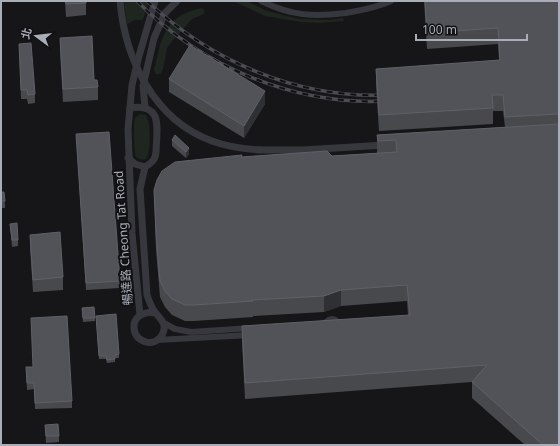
<svg xmlns="http://www.w3.org/2000/svg" width="560" height="446" font-family="'Noto Sans','Noto Sans TC',sans-serif">
  <style>
    .green { fill: #1e261f }
    .lines { fill: none; stroke-linecap: round; stroke-linejoin: round }
    .minor { stroke: #37383d; stroke-width: 6 }
    .tertiary { stroke: #37383d; stroke-width: 7 }
    .rail-casing { stroke: #4a4c52; stroke-width: 3.5 }
    .rail { stroke: #111113; stroke-width: 2; stroke-dasharray: 6; stroke-linecap: butt }
    .tertiary-bridge { stroke: #37383d; stroke-width: 7 }
    .wall { fill: #47494d }
    .shaded-wall { fill: #2f3033 }
    .building { fill: #525359; stroke: #5f6168 }
    .labels { text-anchor: middle; dominant-baseline: central; stroke-width: 4; stroke-linejoin: round; paint-order: stroke }
    .street-label { font-size: 12px; fill: #a8adb8; stroke: #111113 }
  </style>
  <rect width="100%" height="100%" fill="#161618"/>
  <g class="green">
    <path d="M124 1H149L143 20H135L127 24Z"/>
    <path d="M233 1H247L267 11 299 19 329 20 343 18 344 21 319 23 301 22 265 16Z"/>
    <path d="M202 8 205 11 204 14 192 19 173 40 167 48 163 69 160 74H156L154 70C162 37 164 16 202 8Z"/>
    <path d="M140 114 146 115C151 122 151 153 146 159L142 160 136 157C134 152 133 124 135 118 137 116 138 116 140 114Z"/>
  </g>
  <g class="lines">
    <g class="minor">
      <path d="M261 1C292 16 313 17 346 13 362 10 376 8 391 1"/>
      <circle cx="332" cy="326" r="7"/>
      <path d="M164 323 175 329 191 332 250 328"/>
      <path d="M157 340 250 335"/>
    </g>
    <g class="tertiary">
      <path d="M145 107 143 86 154 38 165 13 177 1"/>
      <path d="M260 150H303L385 145"/>
      <path d="M128 158 135 164 145 167C152 163 156 159 156 151 157 128 163 102 130 108"/>
      <path d="M145 167 140 189 147 295C149 301 151 307 155 312 160 319 167 323 163 333 157 348 135 344 134 328 133 316 145 311 155 313"/>
      <path d="M140 315 132 233 128 129 132 85 139 56 155 1"/>
    </g>
    <g class="rail-casing">
      <g id="rail">
        <path d="M137 1C202 67 295 106 387 101"/>
        <path d="M147 1C212 62 298 99 388 95"/>
      </g>
    </g>
    <use href="#rail" class="rail"/>
    <path class="tertiary-bridge" d="M120 1C125 59 154 120 212 141 228 147 244 149 260 150"/>
  </g>
  <g class="wall">
    <path d="M65 1H86V15L66 17Z"/>
    <path d="M424 1H559V445H525L472 398V382L245 399 242 342V326L408 315 407 301 341 306 324 312 253 316V317L194 321H185L172 315 165 307 160 297 156 250 154 190 242 157 332 156 377 153V135L505 127 503 111H493V124L379 131 376 85V69L499 60 498 44 427 49Z"/>
    <path d="M60 38 94 80 98 87V100L63 102 60 51Z"/>
    <path d="M19 44 35 94V103L28 104 27 99H21Z"/>
    <path d="M169 79 265 104 244 138 169 92Z"/>
    <path d="M76 134 120 281V288L86 290Z"/>
    <path d="M172 140 189 154 186 158 172 146Z"/>
    <path d="M1 192 5 201V208H1Z"/>
    <path d="M10 224 18 240V246L12 247Z"/>
    <path d="M30 235 63 277V290L33 292 30 247Z"/>
    <path d="M94 307 95 321 83 322 82 308Z"/>
    <path d="M96 319 119 354V358H115V362L107 363 106 359H99Z"/>
    <path d="M26 367 72 401V408L35 409 34 389 27 390Z"/>
    <path d="M45 425 59 436V442L46 443Z"/>
  </g>
  <g class="shaded-wall">
    <path d="M265 91V104L244 138V126Z"/>
    <path d="M189 148V154L186 158V152Z"/>
    <path d="M341 290V306L324 312V296Z"/>
  </g>
  <g class="building">
    <path d="M65 1H86V3L66 4Z"/>
    <path d="M425 1H559V114L505 117 503 95H492L493 108 379 115 376 69 500 60 498 28 427 33Z"/>
    <path d="M92 36 94 80H97L98 87 63 89 60 38Z"/>
    <path d="M31 43 35 94 28 95 27 90H21L19 44Z"/>
    <path d="M190 45 265 91 244 126 169 79Z"/>
    <path d="M559 124V445H543L472 382 487 365 245 383 242 326 410 315 407 285 341 290 324 296 252 300 253 301 194 305H185L172 299 165 291 160 281 156 234 154 190 157 180 162 171 175 162 242 155 241 157 327 151 332 156 397 152 396 140 378 141 377 135Z"/>
    <path d="M109 132 120 281 86 283 76 134Z"/>
    <path d="M175 135 189 148 186 152 172 140Z"/>
    <path d="M1 192H4L5 201H1Z"/>
    <path d="M17 223 18 240H12L10 224Z"/>
    <path d="M60 232 63 277 33 280 30 235Z"/>
    <path d="M94 307 95 318H83L82 308Z"/>
    <path d="M116 314 119 354 115 355V359L107 360 106 356H99L96 316Z"/>
    <path d="M67 316 72 401 35 403 34 383H27L26 367H33L31 318Z"/>
    <path d="M58 424 59 436H46L45 425Z"/>
  </g>
  <g class="labels">
    <g class="street-label">
      <text transform="translate(123 238) rotate(-94)">暢達路 Cheong Tat Road</text>
    </g>
  </g>
  <rect width="560" height="446" fill="none" stroke="#a8adb8" stroke-width="4"/>
  <g transform="translate(36 36) rotate(285)" stroke="#111113" stroke-width="3" paint-order="stroke">
  <path d="M0-3L7 15L0 10L-7 15Z" fill="#a8adb8"/>
  <text y="-6" font-size="11" font-weight="bold" text-anchor="middle" fill="#a8adb8">北</text>
  </g>
  <path d="M416 34v6h111v-6" fill="none" stroke="#a8adb8" stroke-width="2"/>
  <text x="422" y="34" font-size="12" fill="#a8adb8" stroke="#111113" stroke-width="3" paint-order="stroke">100 m</text>
</svg>
